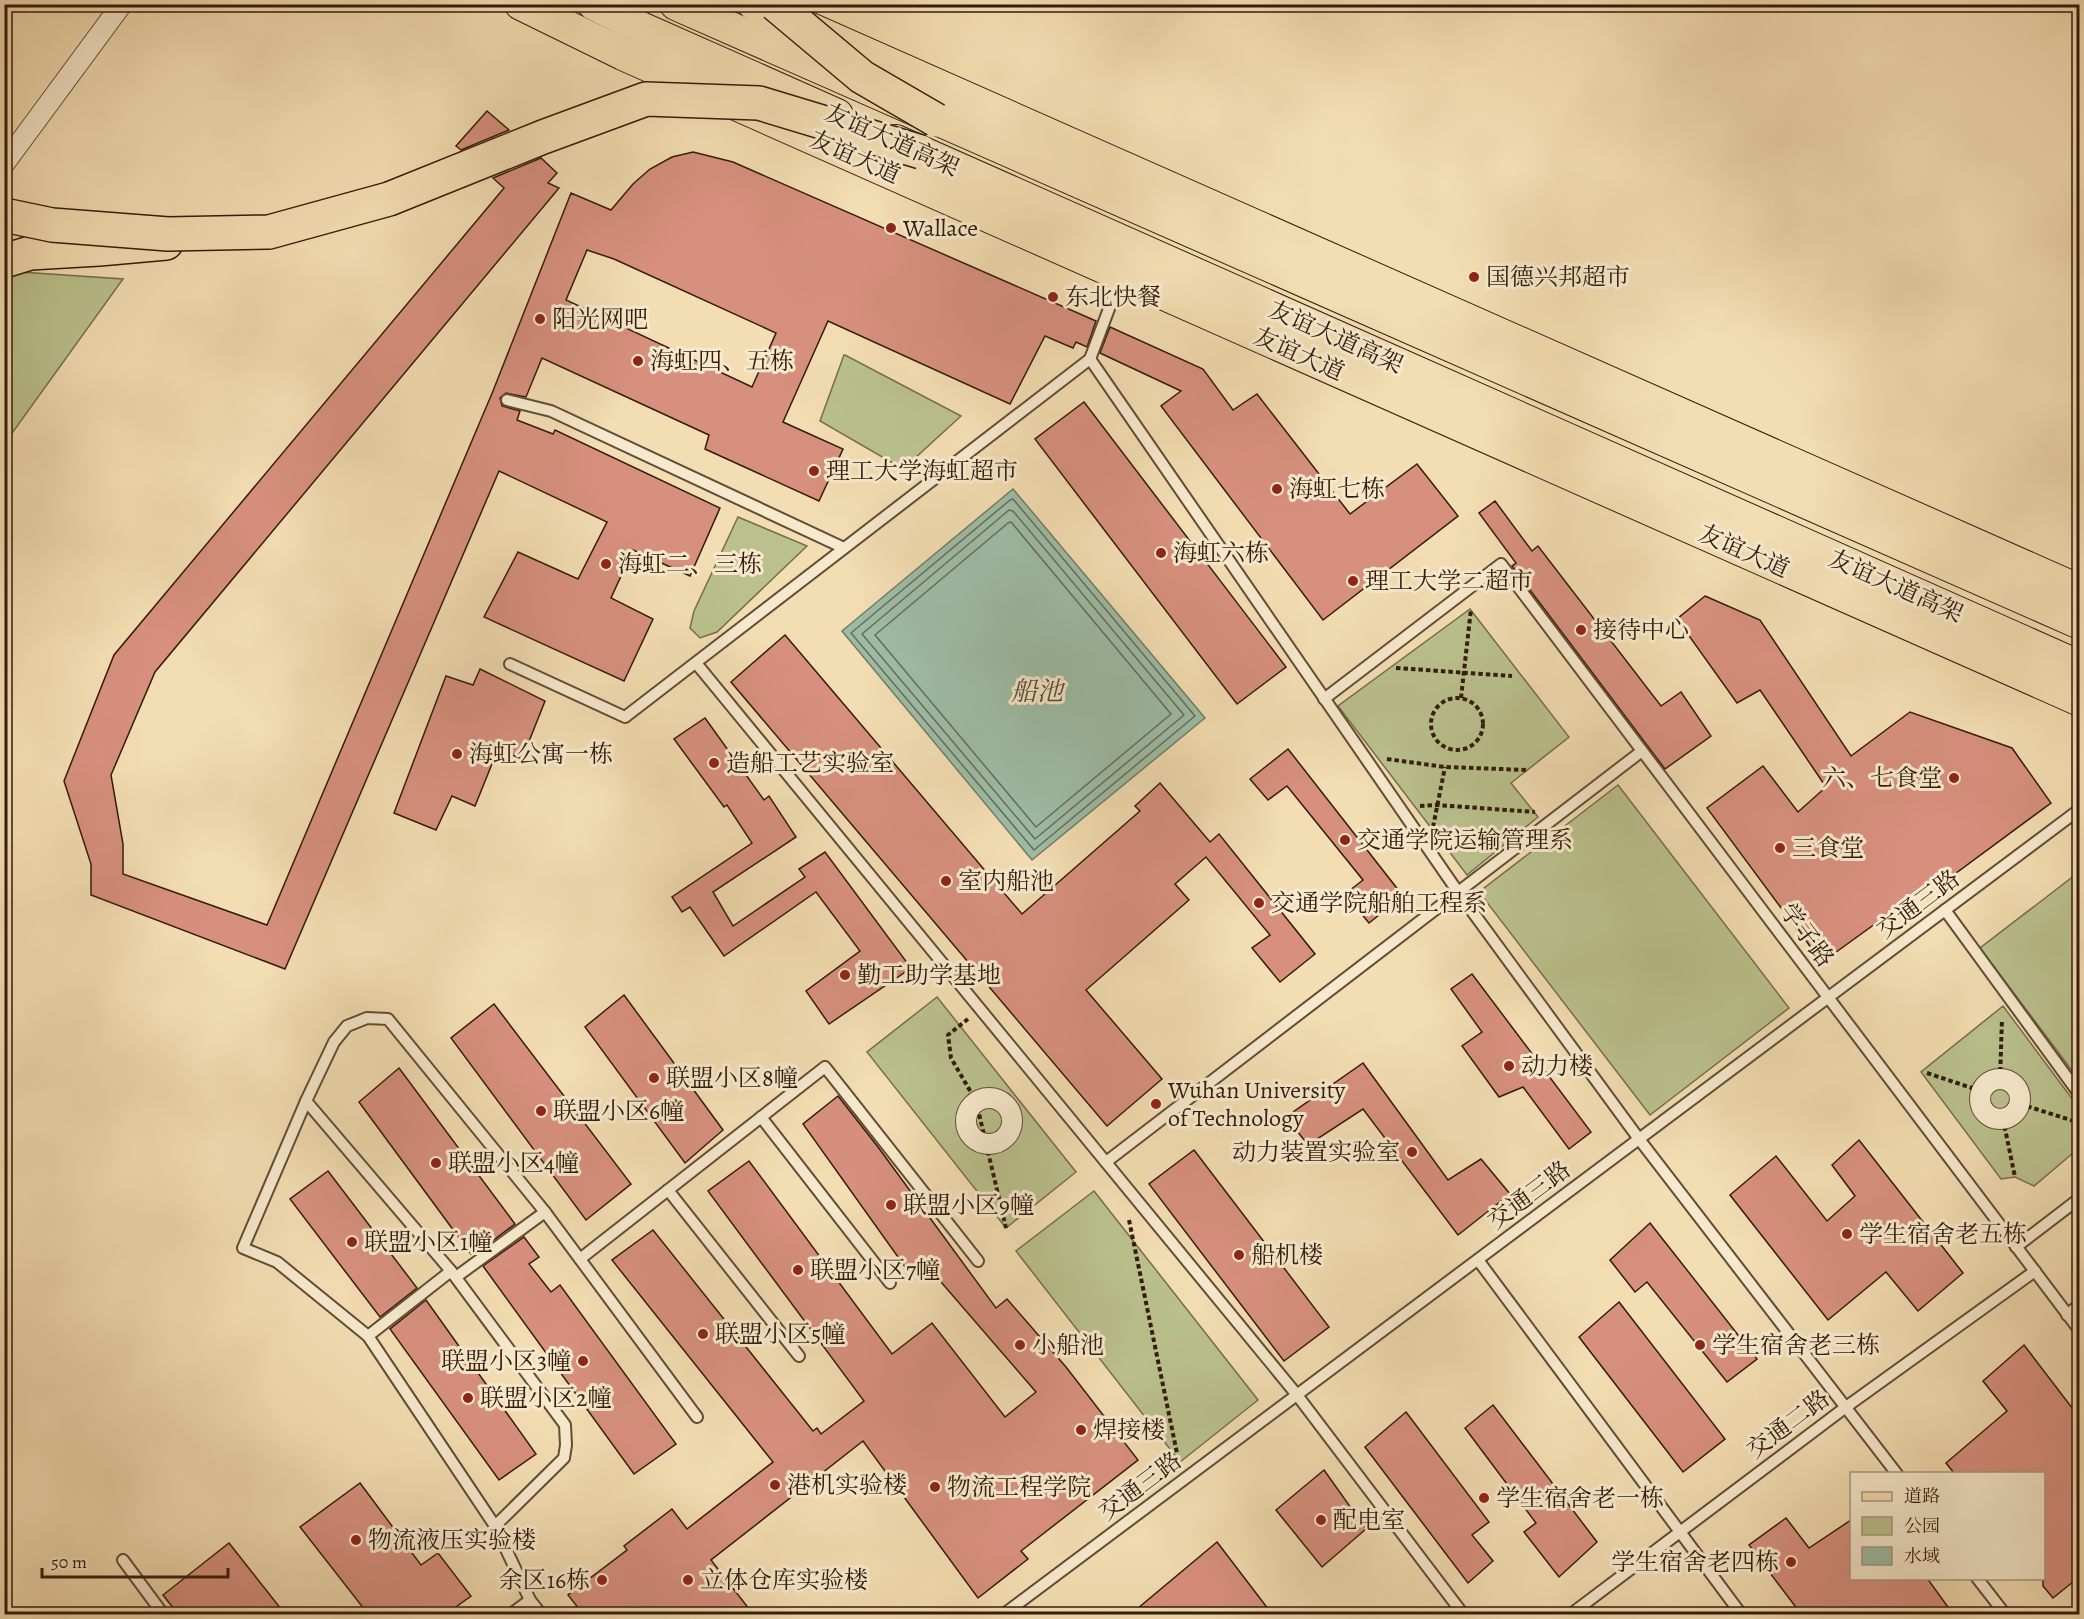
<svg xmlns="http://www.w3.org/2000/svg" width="2084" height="1619" font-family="Alegreya,'Noto Serif SC',serif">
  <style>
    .green { fill: #bac18d; stroke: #766e4c; stroke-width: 1.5 }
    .water { fill: #9dbda6; stroke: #737c68; stroke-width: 1.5 }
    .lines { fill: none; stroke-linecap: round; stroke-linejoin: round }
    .shore { stroke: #686c59; stroke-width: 1.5 }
    .building { fill: #d7907e; stroke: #331b0c; stroke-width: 1.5; fill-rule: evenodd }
    .lane-casing { stroke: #634c36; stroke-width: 14 }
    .street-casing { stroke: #634c36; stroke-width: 22 }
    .primary-casing { stroke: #331b0c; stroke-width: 34 }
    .highway-casing { stroke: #331b0c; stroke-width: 36 }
    .path { stroke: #331b0c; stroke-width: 4; stroke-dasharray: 4.5 3; stroke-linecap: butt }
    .lane { stroke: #f7e9cd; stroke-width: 10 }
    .street { stroke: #f7e9cd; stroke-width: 20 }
    .primary { stroke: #f3ddb2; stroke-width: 32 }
    .highway { stroke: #f3ddb2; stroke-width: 33 }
    .highway-bridge-casing { stroke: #331b0c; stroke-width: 36; stroke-linecap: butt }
    .highway-bridge { stroke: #f3ddb2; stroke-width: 33 }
    .poi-dot { fill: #8f2418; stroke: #f7e9cd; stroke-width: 2 }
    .labels { text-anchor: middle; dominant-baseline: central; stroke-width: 6; stroke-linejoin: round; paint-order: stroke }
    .street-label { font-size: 24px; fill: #331b0c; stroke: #f7e9cd }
    .poi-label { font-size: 24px; fill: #331b0c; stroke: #f7e9cd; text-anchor: start }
    .water-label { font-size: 26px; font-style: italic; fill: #534c3a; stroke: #f7e9cd }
  </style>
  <rect width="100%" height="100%" fill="#f3ddb2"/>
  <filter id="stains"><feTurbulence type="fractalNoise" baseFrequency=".00333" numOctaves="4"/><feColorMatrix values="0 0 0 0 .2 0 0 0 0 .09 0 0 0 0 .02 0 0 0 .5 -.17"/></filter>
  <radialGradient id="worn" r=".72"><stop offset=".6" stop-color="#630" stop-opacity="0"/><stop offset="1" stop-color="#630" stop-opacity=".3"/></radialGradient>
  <g class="green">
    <path d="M5 271 123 279 5 443Z"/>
    <path d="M844 355H845L961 416 903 469 820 421Z"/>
    <path d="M738 517 807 546 717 632 700 638 690 628 694 611Z"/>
    <path d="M1470 609 1569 737 1511 783 1538 817 1467 875 1338 706Z"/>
    <path d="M1618 785 1789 1008 1650 1115 1479 892Z"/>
    <path d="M2079 872V1080L1980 948Z"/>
    <path d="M937 997 1076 1172 1006 1228 867 1052Z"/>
    <path d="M2003 1006 2079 1108V1148L2034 1186 2015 1177 2001 1179 1921 1072Z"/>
    <path d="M1094 1191 1258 1400 1180 1462 1016 1251Z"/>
  </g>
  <path class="water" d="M1013 489 1205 718 1032 860 842 631Z"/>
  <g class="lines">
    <g class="shore">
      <path d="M1013 499 1195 716 1034 850 851 633 1010 500Z"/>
      <path d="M1009 510 1013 511 1184 715 1035 839 862 634Z"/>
      <path d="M1011 522 1171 714 1036 827 875 635 1008 523Z"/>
    </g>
  </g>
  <g class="building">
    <path d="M487 111 509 130 461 150 456 146Z"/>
    <path d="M693 152 733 162 1096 321 1087 347 1076 342 1073 348 1045 336 1010 404 828 321 783 422 843 449 819 501 705 449 709 435 542 358 526 397 506 393 500 398 502 406 520 411 517 420 553 434 555 430 720 508 690 576 633 550 611 598 653 619 624 681 484 617 518 552 578 579 607 522 499 471 285 969 91 895V864L64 781 114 655 504 188 493 178 541 158 557 173 548 183 559 188 155 672 111 775 123 844V874L267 925 493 391 571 193 611 210 633 184 650 169 672 157ZM587 250 614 259 776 333 752 387 566 300Z"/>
    <path d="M1110 327 1203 369 1233 410 1257 394 1350 514 1417 464 1458 516 1323 620 1161 406 1181 391 1100 353Z"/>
    <path d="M1084 402 1286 667 1237 704 1035 439Z"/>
    <path d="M1495 501 1532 551 1538 546 1661 706 1681 692 1711 736 1665 769 1512 566 1516 563 1479 513Z"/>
    <path d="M1705 596 1760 620 1851 756 1910 712 2012 748 2051 803 1948 879 1944 874 1821 963 1797 927 1796 928 1707 808 1763 766 1798 812 1826 787 1760 690 1737 703 1677 619Z"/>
    <path d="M785 635 1022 914 1140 811 1135 806 1160 783 1210 842 1219 834 1315 954 1280 982 1252 948 1270 935 1206 857 1175 884 1189 900 1086 990 1162 1079 1107 1126 731 682Z"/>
    <path d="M480 669 545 701 522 759 498 749 475 806 452 796 436 830 394 813 446 676 473 685Z"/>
    <path d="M705 718 764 800 769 796 796 837 713 892 733 926 805 877 799 869 825 852 911 968 829 1024 806 991 860 951 816 892 724 956 690 907 682 912 672 897 752 843 727 805 724 807 674 739Z"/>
    <path d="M1288 749 1403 896 1369 923 1345 894 1363 880 1287 786 1268 800 1250 779Z"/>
    <path d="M1472 974 1591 1132 1569 1149 1523 1087 1499 1097 1462 1046 1482 1032 1451 989Z"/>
    <path d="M624 995 723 1130 685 1163 585 1027Z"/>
    <path d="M494 1004 631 1184 586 1220 451 1038Z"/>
    <path d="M1363 1063 1448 1180 1481 1159 1510 1194 1458 1235 1363 1109 1308 1145 1286 1117Z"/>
    <path d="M399 1068 515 1224 475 1254 473 1252 471 1254 359 1102Z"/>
    <path d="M838 1096 878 1147 996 1308 1007 1299 1066 1367 1138 1460 1021 1551 1028 1559 978 1598 863 1441 711 1560 753 1614H583L568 1595 627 1550 624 1546 672 1509 687 1529 773 1462 612 1260 653 1230 813 1431 817 1428 821 1434 864 1401 708 1191 749 1161 892 1354 932 1323 1005 1417 1036 1392 922 1260 908 1271 803 1124Z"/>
    <path d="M1859 1140 1963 1273 1918 1311 1886 1272 1828 1320 1730 1195 1776 1156 1827 1221 1855 1196 1832 1165Z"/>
    <path d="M1194 1150 1329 1327 1284 1361 1149 1184Z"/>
    <path d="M328 1171 417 1288 380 1317 290 1199Z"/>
    <path d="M1650 1223 1757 1359 1727 1382 1647 1282 1635 1292 1610 1260Z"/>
    <path d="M524 1237 539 1257 529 1264 551 1292 560 1285 676 1444 634 1474 483 1266Z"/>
    <path d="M426 1300 536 1454 499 1480 390 1329Z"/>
    <path d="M1619 1302 1725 1439 1683 1472 1579 1337Z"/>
    <path d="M2024 1345 2079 1417V1577L2053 1598 2043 1586V1473H1954L1946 1463 2007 1411 1983 1381Z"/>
    <path d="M1493 1405 1597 1542 1559 1577 1524 1532 1536 1523 1465 1428Z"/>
    <path d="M1406 1412 1489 1522 1472 1535 1493 1561 1468 1583 1365 1447Z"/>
    <path d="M1324 1470 1366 1529 1322 1567 1276 1510Z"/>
    <path d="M360 1483 421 1565 438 1553 471 1596 446 1614H368L300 1527Z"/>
    <path d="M1786 1518 1809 1548 1851 1520V1578H1927L1953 1614H1801L1749 1545Z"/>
    <path d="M1217 1542 1272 1614H1131Z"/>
    <path d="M229 1543 285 1614H178L163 1595Z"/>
  </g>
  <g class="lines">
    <g class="lane-casing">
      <g id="lane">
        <path d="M1090 359 1458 892 1639 1139 1897 1474"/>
        <path d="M507 400 551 411 844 548"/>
        <path d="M696 663 1297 1395 1463 1614"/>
        <path d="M510 664 625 717 1090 359 1121 277"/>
        <path d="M1324 699 1501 564 2080 1331"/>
        <path d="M1945 910 2080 1095"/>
        <path d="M306 1101 451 1271 565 1425 566 1445 564 1458 495 1526"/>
        <path d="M761 1117 890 1283"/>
        <path d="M1106 1162 1642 751"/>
        <path d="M668 1190 799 1356"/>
        <path d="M2016 1247 2080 1198"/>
        <path d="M580 1259 825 1067 978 1261"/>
        <path d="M1478 1260 1741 1614"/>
        <path d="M456 1277 545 1212"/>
        <path d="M2067 1315 2080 1304"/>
        <path d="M368 1336 451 1271"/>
        <path d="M123 1560 163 1614"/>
        <path d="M1977 1578 2005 1614"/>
        <path d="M511 1614 530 1600"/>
        <path d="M541 1614 530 1600 495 1526 368 1336 277 1262 243 1248 306 1101 334 1042 347 1026 367 1018 388 1019 545 1212 697 1417"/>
        <path d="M1004 1614 2080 809"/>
        <path d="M1571 1614 1846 1407 2035 1271"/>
      </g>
    </g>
    <g class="street-casing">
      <g id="street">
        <path d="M4 164 122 4"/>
        <circle cx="2000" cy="1099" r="20"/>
        <circle cx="989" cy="1121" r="23"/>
      </g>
    </g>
    <g class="primary-casing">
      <g id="primary">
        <path d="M521 4 623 54 2080 700"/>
        <path d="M594 4 641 28 837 115"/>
        <path d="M676 4 2080 623"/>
        <path d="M754 4 2080 591"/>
        <path d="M896 141 2080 667"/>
      </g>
    </g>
    <g class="highway-casing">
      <path id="highway" d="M4 261 30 253 99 249 166 243"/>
    </g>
    <g class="path">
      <path d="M1396 668 1512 676"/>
      <path d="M1461 698 1471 609"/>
      <circle cx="1457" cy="724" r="26"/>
      <path d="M1387 759 1445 767 1528 770"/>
      <path d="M1420 806 1437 805 1535 812"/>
      <path d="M1433 827 1445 767"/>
      <path d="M968 1019 948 1035 951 1058 976 1101 1006 1228"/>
      <path d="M1927 1073 1981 1091"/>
      <path d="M2000 1079 2002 1019"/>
      <path d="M2020 1104 2080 1123"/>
      <path d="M2003 1119 2015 1177"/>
      <path d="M1129 1220 1179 1463"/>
    </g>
    <use href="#lane" class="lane"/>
    <use href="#street" class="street"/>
    <use href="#primary" class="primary"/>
    <use href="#highway" class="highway"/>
    <g class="highway-bridge-casing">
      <g id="highway-bridge">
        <path d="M775 4 862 77 936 120"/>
        <path d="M4 215 52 225 168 234 269 232 389 199 543 137 646 99 759 103 921 152"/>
      </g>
    </g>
    <use href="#highway-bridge" class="highway-bridge"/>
  </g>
  <g class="poi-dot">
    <circle cx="891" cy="228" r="6"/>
    <circle cx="1474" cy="277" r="6"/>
    <circle cx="1053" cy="297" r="6"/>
    <circle cx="540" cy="319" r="6"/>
    <circle cx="638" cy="361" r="6"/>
    <circle cx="814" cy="471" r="6"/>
    <circle cx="1277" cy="489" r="6"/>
    <circle cx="1161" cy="553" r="6"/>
    <circle cx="606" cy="564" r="6"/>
    <circle cx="1353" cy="581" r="6"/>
    <circle cx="1581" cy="630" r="6"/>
    <circle cx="457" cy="754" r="6"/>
    <circle cx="714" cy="763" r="6"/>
    <circle cx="1954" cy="778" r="6"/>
    <circle cx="1345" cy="840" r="6"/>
    <circle cx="1780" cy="848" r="6"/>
    <circle cx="946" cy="881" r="6"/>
    <circle cx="1259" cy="903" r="6"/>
    <circle cx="845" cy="975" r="6"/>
    <circle cx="1509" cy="1066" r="6"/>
    <circle cx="654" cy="1078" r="6"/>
    <circle cx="1156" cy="1104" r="6"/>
    <circle cx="541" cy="1111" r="6"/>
    <circle cx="1412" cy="1152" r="6"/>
    <circle cx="436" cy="1163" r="6"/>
    <circle cx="891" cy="1205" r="6"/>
    <circle cx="1847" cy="1234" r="6"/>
    <circle cx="352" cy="1242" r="6"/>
    <circle cx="1239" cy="1255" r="6"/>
    <circle cx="798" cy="1270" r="6"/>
    <circle cx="703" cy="1334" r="6"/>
    <circle cx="1020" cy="1345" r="6"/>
    <circle cx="1700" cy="1345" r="6"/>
    <circle cx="583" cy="1361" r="6"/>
    <circle cx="468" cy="1398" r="6"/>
    <circle cx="1081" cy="1430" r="6"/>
    <circle cx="775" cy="1485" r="6"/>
    <circle cx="935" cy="1487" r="6"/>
    <circle cx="1484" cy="1498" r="6"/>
    <circle cx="1321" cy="1520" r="6"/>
    <circle cx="356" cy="1540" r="6"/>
    <circle cx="1791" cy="1562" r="6"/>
    <circle cx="602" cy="1580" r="6"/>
    <circle cx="688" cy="1580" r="6"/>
  </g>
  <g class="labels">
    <g class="street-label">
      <text transform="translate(892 140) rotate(24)">友谊大道高架</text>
      <text transform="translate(855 157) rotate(24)">友谊大道</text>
      <text transform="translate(1336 337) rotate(24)">友谊大道高架</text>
      <text transform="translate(1299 354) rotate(24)">友谊大道</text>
      <text transform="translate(1744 551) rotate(24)">友谊大道</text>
      <text transform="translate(1896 586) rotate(24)">友谊大道高架</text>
      <text transform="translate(1918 904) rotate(-37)">交通三路</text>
      <text transform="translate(1807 935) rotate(53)">学子路</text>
      <text transform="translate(1529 1195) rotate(-37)">交通三路</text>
      <text transform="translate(1788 1424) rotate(-37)">交通二路</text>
      <text transform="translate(1140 1486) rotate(-37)">交通三路</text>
    </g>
    <g class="poi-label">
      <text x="903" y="228">Wallace</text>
      <text x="1486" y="277">国德兴邦超市</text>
      <text x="1065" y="297">东北快餐</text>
      <text x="552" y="319">阳光网吧</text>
      <text x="650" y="361">海虹四、五栋</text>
      <text x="826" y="471">理工大学海虹超市</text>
      <text x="1289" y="489">海虹七栋</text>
      <text x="1173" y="553">海虹六栋</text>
      <text x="618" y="564">海虹二、三栋</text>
      <text x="1365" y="581">理工大学二超市</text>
      <text x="1593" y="630">接待中心</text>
      <text x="469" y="754">海虹公寓一栋</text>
      <text x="726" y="763">造船工艺实验室</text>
      <text x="1942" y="778" text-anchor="end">六、七食堂</text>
      <text x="1357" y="840">交通学院运输管理系</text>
      <text x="1792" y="848">三食堂</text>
      <text x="958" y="881">室内船池</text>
      <text x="1271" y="903">交通学院船舶工程系</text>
      <text x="857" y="975">勤工助学基地</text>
      <text x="1521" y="1066">动力楼</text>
      <text x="666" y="1078">联盟小区8幢</text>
      <text x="1168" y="1090">Wuhan University<tspan x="1168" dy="28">of Technology</tspan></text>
      <text x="553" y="1111">联盟小区6幢</text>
      <text x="1400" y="1152" text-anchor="end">动力装置实验室</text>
      <text x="448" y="1163">联盟小区4幢</text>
      <text x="903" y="1205">联盟小区9幢</text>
      <text x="1859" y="1234">学生宿舍老五栋</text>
      <text x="364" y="1242">联盟小区1幢</text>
      <text x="1251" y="1255">船机楼</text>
      <text x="810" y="1270">联盟小区7幢</text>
      <text x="715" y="1334">联盟小区5幢</text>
      <text x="1032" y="1345">小船池</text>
      <text x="1712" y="1345">学生宿舍老三栋</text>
      <text x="571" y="1361" text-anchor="end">联盟小区3幢</text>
      <text x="480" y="1398">联盟小区2幢</text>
      <text x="1093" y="1430">焊接楼</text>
      <text x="787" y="1485">港机实验楼</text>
      <text x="947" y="1487">物流工程学院</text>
      <text x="1496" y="1498">学生宿舍老一栋</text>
      <text x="1333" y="1520">配电室</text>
      <text x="368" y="1540">物流液压实验楼</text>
      <text x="1779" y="1562" text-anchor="end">学生宿舍老四栋</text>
      <text x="590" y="1580" text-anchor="end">余区16栋</text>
      <text x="700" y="1580">立体仓库实验楼</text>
    </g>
    <g class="water-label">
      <text x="1037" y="691">船池</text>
    </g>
  </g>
  <rect width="2084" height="1619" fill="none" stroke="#f3ddb2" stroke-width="24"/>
  <rect x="6" y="6" width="2072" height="1607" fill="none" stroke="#331b0c" stroke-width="3"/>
  <rect x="12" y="12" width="2060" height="1595" fill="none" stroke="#331b0c" stroke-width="1.5"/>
  <rect x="1850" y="1472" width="195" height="108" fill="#f7e9cd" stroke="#a99780" stroke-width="1.5"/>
  <rect x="1862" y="1492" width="30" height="9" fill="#f3ddb2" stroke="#a99780" stroke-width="1.5"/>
  <text x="1904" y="1502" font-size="18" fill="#331b0c">道路</text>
  <rect x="1862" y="1517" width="30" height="18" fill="#bac18d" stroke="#a99780" stroke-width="1.5"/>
  <text x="1904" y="1532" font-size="18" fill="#331b0c">公园</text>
  <rect x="1862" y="1547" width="30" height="18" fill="#9dbda6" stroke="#a99780" stroke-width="1.5"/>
  <text x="1904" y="1562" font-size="18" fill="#331b0c">水域</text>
  <path d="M42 1568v9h186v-9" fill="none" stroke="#331b0c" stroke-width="3"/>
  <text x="51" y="1568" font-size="18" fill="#331b0c" stroke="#f7e9cd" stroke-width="4.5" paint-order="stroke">50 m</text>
  <rect width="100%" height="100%" filter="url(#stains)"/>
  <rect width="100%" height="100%" fill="url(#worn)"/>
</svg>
